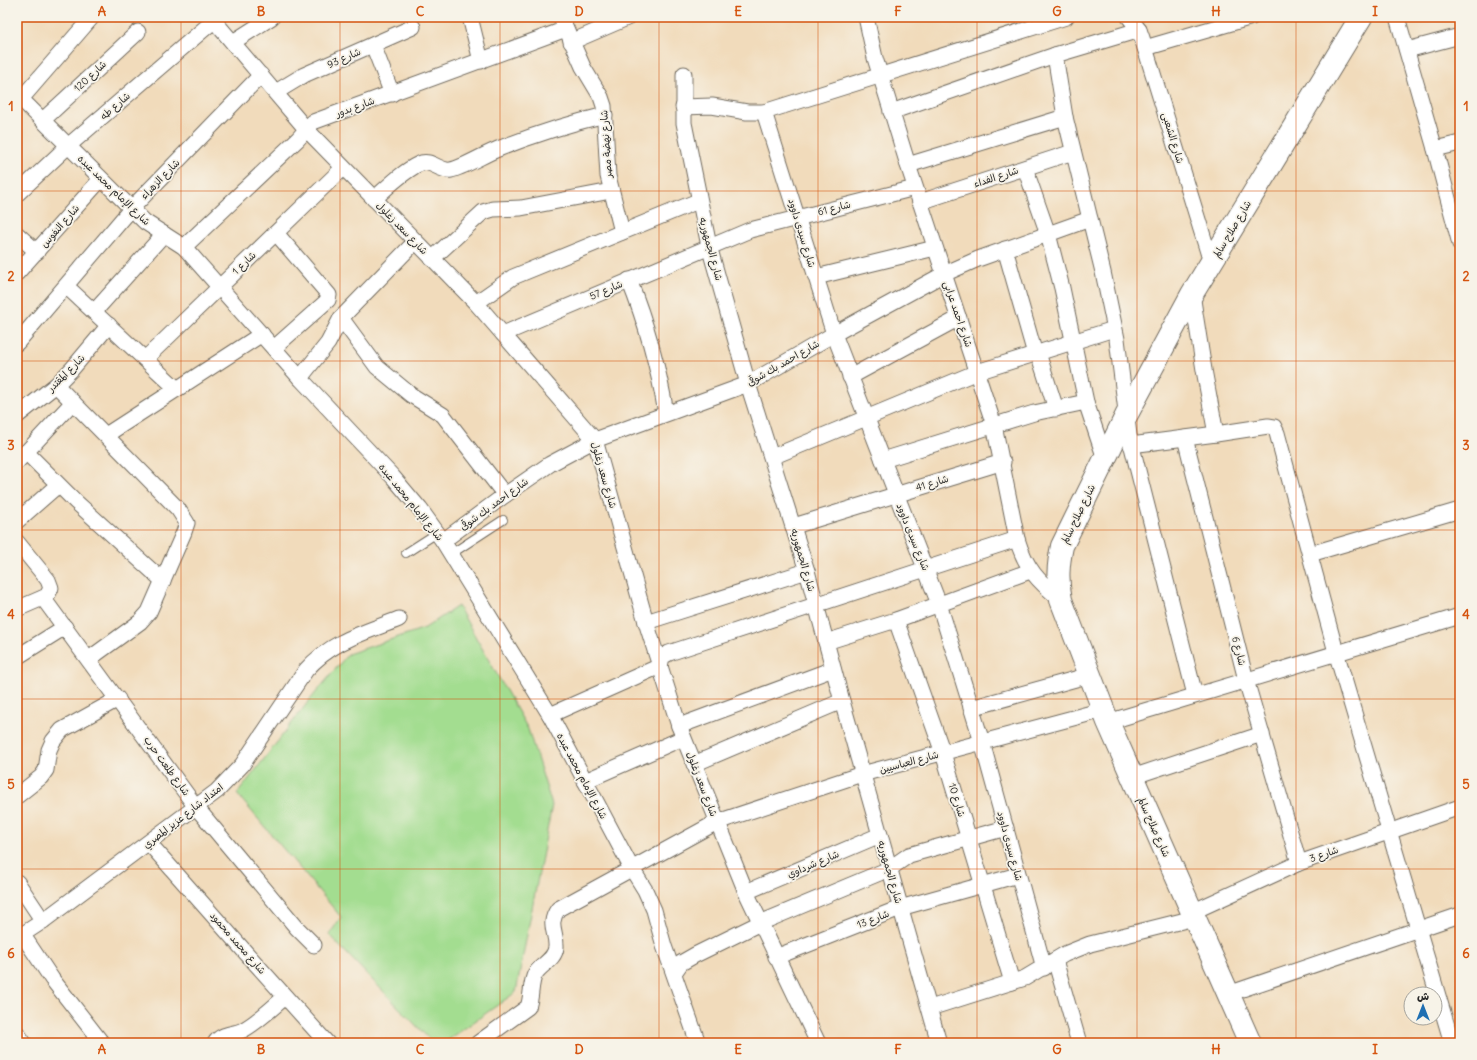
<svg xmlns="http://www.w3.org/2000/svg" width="1477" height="1060" font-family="Delius,'Playpen Sans Arabic',sans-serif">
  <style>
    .green { fill: #a3dd90; stroke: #67845e }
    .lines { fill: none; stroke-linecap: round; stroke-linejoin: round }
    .lane-casing { stroke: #70695d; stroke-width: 10 }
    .street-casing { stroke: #70695d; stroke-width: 17 }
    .secondary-casing { stroke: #70695d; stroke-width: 24 }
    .lane { stroke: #fff; stroke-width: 8 }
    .street { stroke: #fff; stroke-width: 15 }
    .secondary { stroke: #fff; stroke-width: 22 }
    .grid { fill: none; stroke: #d5540f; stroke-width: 1; stroke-opacity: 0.55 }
    .labels { text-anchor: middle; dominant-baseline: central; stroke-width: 3.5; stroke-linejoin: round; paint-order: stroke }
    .street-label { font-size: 10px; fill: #2b2b2b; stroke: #f7f3e8 }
    .neatline { fill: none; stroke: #d5540f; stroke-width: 1.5 }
    .grid-label { font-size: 13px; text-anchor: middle; font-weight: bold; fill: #d5540f }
  </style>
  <rect width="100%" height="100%" fill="#f7f3e8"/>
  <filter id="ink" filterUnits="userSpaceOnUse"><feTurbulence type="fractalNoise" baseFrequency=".025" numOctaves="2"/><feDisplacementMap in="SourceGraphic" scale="8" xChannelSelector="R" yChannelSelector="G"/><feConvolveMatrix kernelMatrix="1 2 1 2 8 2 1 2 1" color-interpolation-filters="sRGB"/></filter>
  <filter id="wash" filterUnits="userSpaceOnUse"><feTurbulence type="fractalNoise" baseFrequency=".012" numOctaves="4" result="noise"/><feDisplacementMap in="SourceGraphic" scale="16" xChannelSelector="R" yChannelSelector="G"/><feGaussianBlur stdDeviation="0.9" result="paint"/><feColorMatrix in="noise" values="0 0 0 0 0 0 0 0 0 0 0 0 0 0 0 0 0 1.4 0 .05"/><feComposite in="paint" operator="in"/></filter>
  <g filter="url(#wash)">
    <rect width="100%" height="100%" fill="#f1dbbb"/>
    <path class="green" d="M458 606 528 729 552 805 516 992 444 1043H433L329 935 341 917 237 794 308 702 348 654 425 628Z"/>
  </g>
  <g filter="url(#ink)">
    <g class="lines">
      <g class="lane-casing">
        <g id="lane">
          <path d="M406 553 437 533"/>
          <path d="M451 554 503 520"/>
        </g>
      </g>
      <g class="street-casing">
        <g id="street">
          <path d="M211 17 306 129 476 303 595 440 646 622 679 726 746 892 818 1043"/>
          <path d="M470 17 481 61"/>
          <path d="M561 17 583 67 601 97 604 106 608 176 622 232"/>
          <path d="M866 17 875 58 908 165 994 425 1017 539C1026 569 1038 581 1061 600"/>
          <path d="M1129 17 1139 30 1142 38 1211 262"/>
          <path d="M1397 17 1435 149 1460 244"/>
          <path d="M233 42 272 17"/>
          <path d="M571 42 629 17"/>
          <path d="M373 45 392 94"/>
          <path d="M1145 48 1252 17"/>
          <path d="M1407 50 1460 36"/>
          <path d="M1055 55 1065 117 1103 272 1117 339 1129 435 1195 695"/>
          <path d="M684 74V123L709 246 748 384 807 571 842 701 939 1043"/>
          <path d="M276 92 304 75 413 27"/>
          <path d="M17 95 145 222 184 247 300 378 393 477 420 509 443 541 550 715 632 869 645 890 654 910 664 946 698 1043"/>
          <path d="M21 99 92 17"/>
          <path d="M683 107 712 106 747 112H764L1066 17"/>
          <path d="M764 112 834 334 939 604 982 742 1044 968"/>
          <path d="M891 112 1055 55 1139 30"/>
          <path d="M43 120 138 32"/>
          <path d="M1435 149 1460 143"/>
          <path d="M908 165 1065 117"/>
          <path d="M1025 168 1048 234 1062 288 1086 402 1105 459"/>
          <path d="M17 194 68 146 218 17"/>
          <path d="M374 199C388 187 402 172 419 164 431 158 439 172 451 170 462 168 485 154 498 149 533 135 568 124 605 115"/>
          <path d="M920 202 1073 152"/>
          <path d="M17 234 37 252"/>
          <path d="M184 247 298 139 313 122 566 29"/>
          <path d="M1005 249 1035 354"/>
          <path d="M432 259 483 212 493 209 521 208 611 191"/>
          <path d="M17 273 101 179"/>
          <path d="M816 277 935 248"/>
          <path d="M629 280C647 325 658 365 666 413"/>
          <path d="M66 286 177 389"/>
          <path d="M1192 294 1204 370 1216 434 1268 426 1274 427 1277 433 1336 652 1452 1043"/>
          <path d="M476 303 513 277 698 201"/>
          <path d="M94 312 164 234"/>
          <path d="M341 318 377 367 411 395 443 415 505 495"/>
          <path d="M503 334 750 230 915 188"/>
          <path d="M17 343 131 209 261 75"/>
          <path d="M274 348 328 300 329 295 276 233"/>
          <path d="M1038 353 1056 409"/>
          <path d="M145 359 343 168"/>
          <path d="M850 377 959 318"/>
          <path d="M300 378 328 343 341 318 415 242"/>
          <path d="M56 385 178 509 187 523 184 532 149 612 140 622 89 659"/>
          <path d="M17 416 56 385 72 369 109 325"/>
          <path d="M106 435 262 334"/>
          <path d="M1185 438 1246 680 1299 863"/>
          <path d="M1131 445 1216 434"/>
          <path d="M26 452 76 502 163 581"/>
          <path d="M772 457 977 372 1114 329"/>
          <path d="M883 460 1034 413 1086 402"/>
          <path d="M17 462 73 402"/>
          <path d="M17 521 58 485"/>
          <path d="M794 526 1003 462"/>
          <path d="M443 541 505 495 550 464 595 440 748 384 834 334 944 274 978 259 1090 219"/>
          <path d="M17 542 48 580 51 588 47 596 17 609"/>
          <path d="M1310 554 1460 510"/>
          <path d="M43 598 196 807 297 928 314 945"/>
          <path d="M896 620 943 753 1012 982"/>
          <path d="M646 622 807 571"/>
          <path d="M826 642 896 620 1030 571"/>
          <path d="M17 657 65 627"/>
          <path d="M971 708 1090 675"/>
          <path d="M550 715 660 666 662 657 669 653 1017 539"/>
          <path d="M1108 722 1460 616"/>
          <path d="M679 726 833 669"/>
          <path d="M694 764 842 701"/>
          <path d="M1132 777 1262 734"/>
          <path d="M585 781 683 738"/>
          <path d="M17 796 41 777 46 770 49 750 53 741 62 730 118 699"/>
          <path d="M149 843 247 954 327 1043"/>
          <path d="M17 882 43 921"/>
          <path d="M746 892 880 835"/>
          <path d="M1192 912 1299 863 1460 807"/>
          <path d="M22 934 52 979 102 1043"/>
          <path d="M17 938 43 921 217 791 242 765 306 670C333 640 364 633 399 619"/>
          <path d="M776 957 900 908 1018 875"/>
          <path d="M1055 960 1079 1043"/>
          <path d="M674 973 681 963 695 955 760 923 889 869 909 855 1006 828"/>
          <path d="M1228 994 1460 915"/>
          <path d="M930 1008 1025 978 1065 954 1090 944 1194 918"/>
          <path d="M17 1033 24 1043"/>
          <path d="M215 1043C221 1033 233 1035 243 1030 258 1022 272 1008 285 997"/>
          <path d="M478 1043 528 1007C532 997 530 984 535 974 541 964 555 960 556 947 557 932 547 925 558 909L717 822 862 774 1103 710"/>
        </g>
      </g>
      <g class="secondary-casing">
        <path id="secondary" d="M1250 1043 1108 722 1061 600C1057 580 1058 565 1062 546L1126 416 1192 294 1361 17"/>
      </g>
      <use href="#lane" class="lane"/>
      <use href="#street" class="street"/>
      <use href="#secondary" class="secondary"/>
    </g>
  </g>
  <path class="grid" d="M181 17V1043M340 17V1043M500 17V1043M659 17V1043M818 17V1043M977 17V1043M1137 17V1043M1296 17V1043M17 191H1460M17 361H1460M17 530H1460M17 699H1460M17 869H1460"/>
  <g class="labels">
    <g class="street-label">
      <text transform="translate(344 58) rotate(-24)">شارع 93</text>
      <text transform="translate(90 76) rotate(-43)">شارع 120</text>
      <text transform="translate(115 106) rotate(-41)">شارع طه</text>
      <text transform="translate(355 107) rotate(-20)">شارع بدور</text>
      <text transform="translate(1173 138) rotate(73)">شارع الشعبى</text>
      <text transform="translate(606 144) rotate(-94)">شارع نهضة مصر</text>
      <text transform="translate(996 177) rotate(-18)">شارع الفداء</text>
      <text transform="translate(160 179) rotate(-46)">شارع الزهراء</text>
      <text transform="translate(114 190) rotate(44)">شارع الإمام محمد عبده</text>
      <text transform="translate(834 208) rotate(-14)">شارع 61</text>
      <text transform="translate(60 226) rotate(-49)">شارع النفوس</text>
      <text transform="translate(402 228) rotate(46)">شارع سعد زغلول</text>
      <text transform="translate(1232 229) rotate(-59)">شارع صلاح سالم</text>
      <text transform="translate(802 233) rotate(73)">شارع سيدى داوود</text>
      <text transform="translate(711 249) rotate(75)">شارع الجمهوريه</text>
      <text transform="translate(244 263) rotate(-44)">شارع 1</text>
      <text transform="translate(606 290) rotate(-23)">شارع 57</text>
      <text transform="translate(958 314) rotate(71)">شارع احمد عرابى</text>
      <text transform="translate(783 363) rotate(-30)">شارع احمد بك شوقى</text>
      <text transform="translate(66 373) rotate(-45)">شارع المقتدر</text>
      <text transform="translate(604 475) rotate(74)">شارع سعد زغلول</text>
      <text transform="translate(932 483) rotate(-17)">شارع 41</text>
      <text transform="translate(411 502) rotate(51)">شارع الإمام محمد عبده</text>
      <text transform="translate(494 504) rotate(-36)">شارع احمد بك شوقى</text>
      <text transform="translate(1078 514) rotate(-64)">شارع صلاح سالم</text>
      <text transform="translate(913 537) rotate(68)">شارع سيدى داوود</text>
      <text transform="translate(803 560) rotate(74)">شارع الجمهوريه</text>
      <text transform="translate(1239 651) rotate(76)">شارع 6</text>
      <text transform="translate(909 762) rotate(-15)">شارع العباسيين</text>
      <text transform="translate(167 766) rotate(54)">شارع طلعت حرب</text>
      <text transform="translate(582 776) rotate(62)">شارع الإمام محمد عبده</text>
      <text transform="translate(702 784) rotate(69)">شارع سعد زغلول</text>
      <text transform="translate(957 800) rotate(73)">شارع 10</text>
      <text transform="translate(183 816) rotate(-38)">امتداد شارع عزيز المصري</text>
      <text transform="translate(1154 827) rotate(66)">شارع صلاح سالم</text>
      <text transform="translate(1010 846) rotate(75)">شارع سيدى داوود</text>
      <text transform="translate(1324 854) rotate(-19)">شارع 3</text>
      <text transform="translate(813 864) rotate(-23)">شارع شرداوي</text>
      <text transform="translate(890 872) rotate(74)">شارع الجمهوريه</text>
      <text transform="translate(873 919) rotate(-21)">شارع 13</text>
      <text transform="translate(238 943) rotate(49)">شارع محمد محمود</text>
    </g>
  </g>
  <rect width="1477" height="1060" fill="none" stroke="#f7f3e8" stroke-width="44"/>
  <g transform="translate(1423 1006)"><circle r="19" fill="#f7f3e8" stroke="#a5a39c"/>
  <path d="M0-3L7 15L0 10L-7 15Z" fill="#1f6fb2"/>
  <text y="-6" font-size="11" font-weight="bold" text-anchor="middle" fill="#2b2b2b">ش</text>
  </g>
  <rect x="22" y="22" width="1433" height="1016" class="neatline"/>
  <g class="grid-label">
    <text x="102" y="16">A</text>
    <text x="261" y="16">B</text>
    <text x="420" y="16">C</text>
    <text x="579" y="16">D</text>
    <text x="738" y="16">E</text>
    <text x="898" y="16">F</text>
    <text x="1057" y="16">G</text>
    <text x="1216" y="16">H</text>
    <text x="1375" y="16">I</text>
    <text x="11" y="111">1</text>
    <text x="1466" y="111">1</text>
    <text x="11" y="281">2</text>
    <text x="1466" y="281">2</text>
    <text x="11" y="450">3</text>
    <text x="1466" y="450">3</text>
    <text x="11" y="619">4</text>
    <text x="1466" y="619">4</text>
    <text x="11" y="789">5</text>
    <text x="1466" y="789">5</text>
    <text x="11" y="958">6</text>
    <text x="1466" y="958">6</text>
    <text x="102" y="1054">A</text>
    <text x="261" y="1054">B</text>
    <text x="420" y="1054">C</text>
    <text x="579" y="1054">D</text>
    <text x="738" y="1054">E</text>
    <text x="898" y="1054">F</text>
    <text x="1057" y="1054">G</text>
    <text x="1216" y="1054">H</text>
    <text x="1375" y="1054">I</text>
  </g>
</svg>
